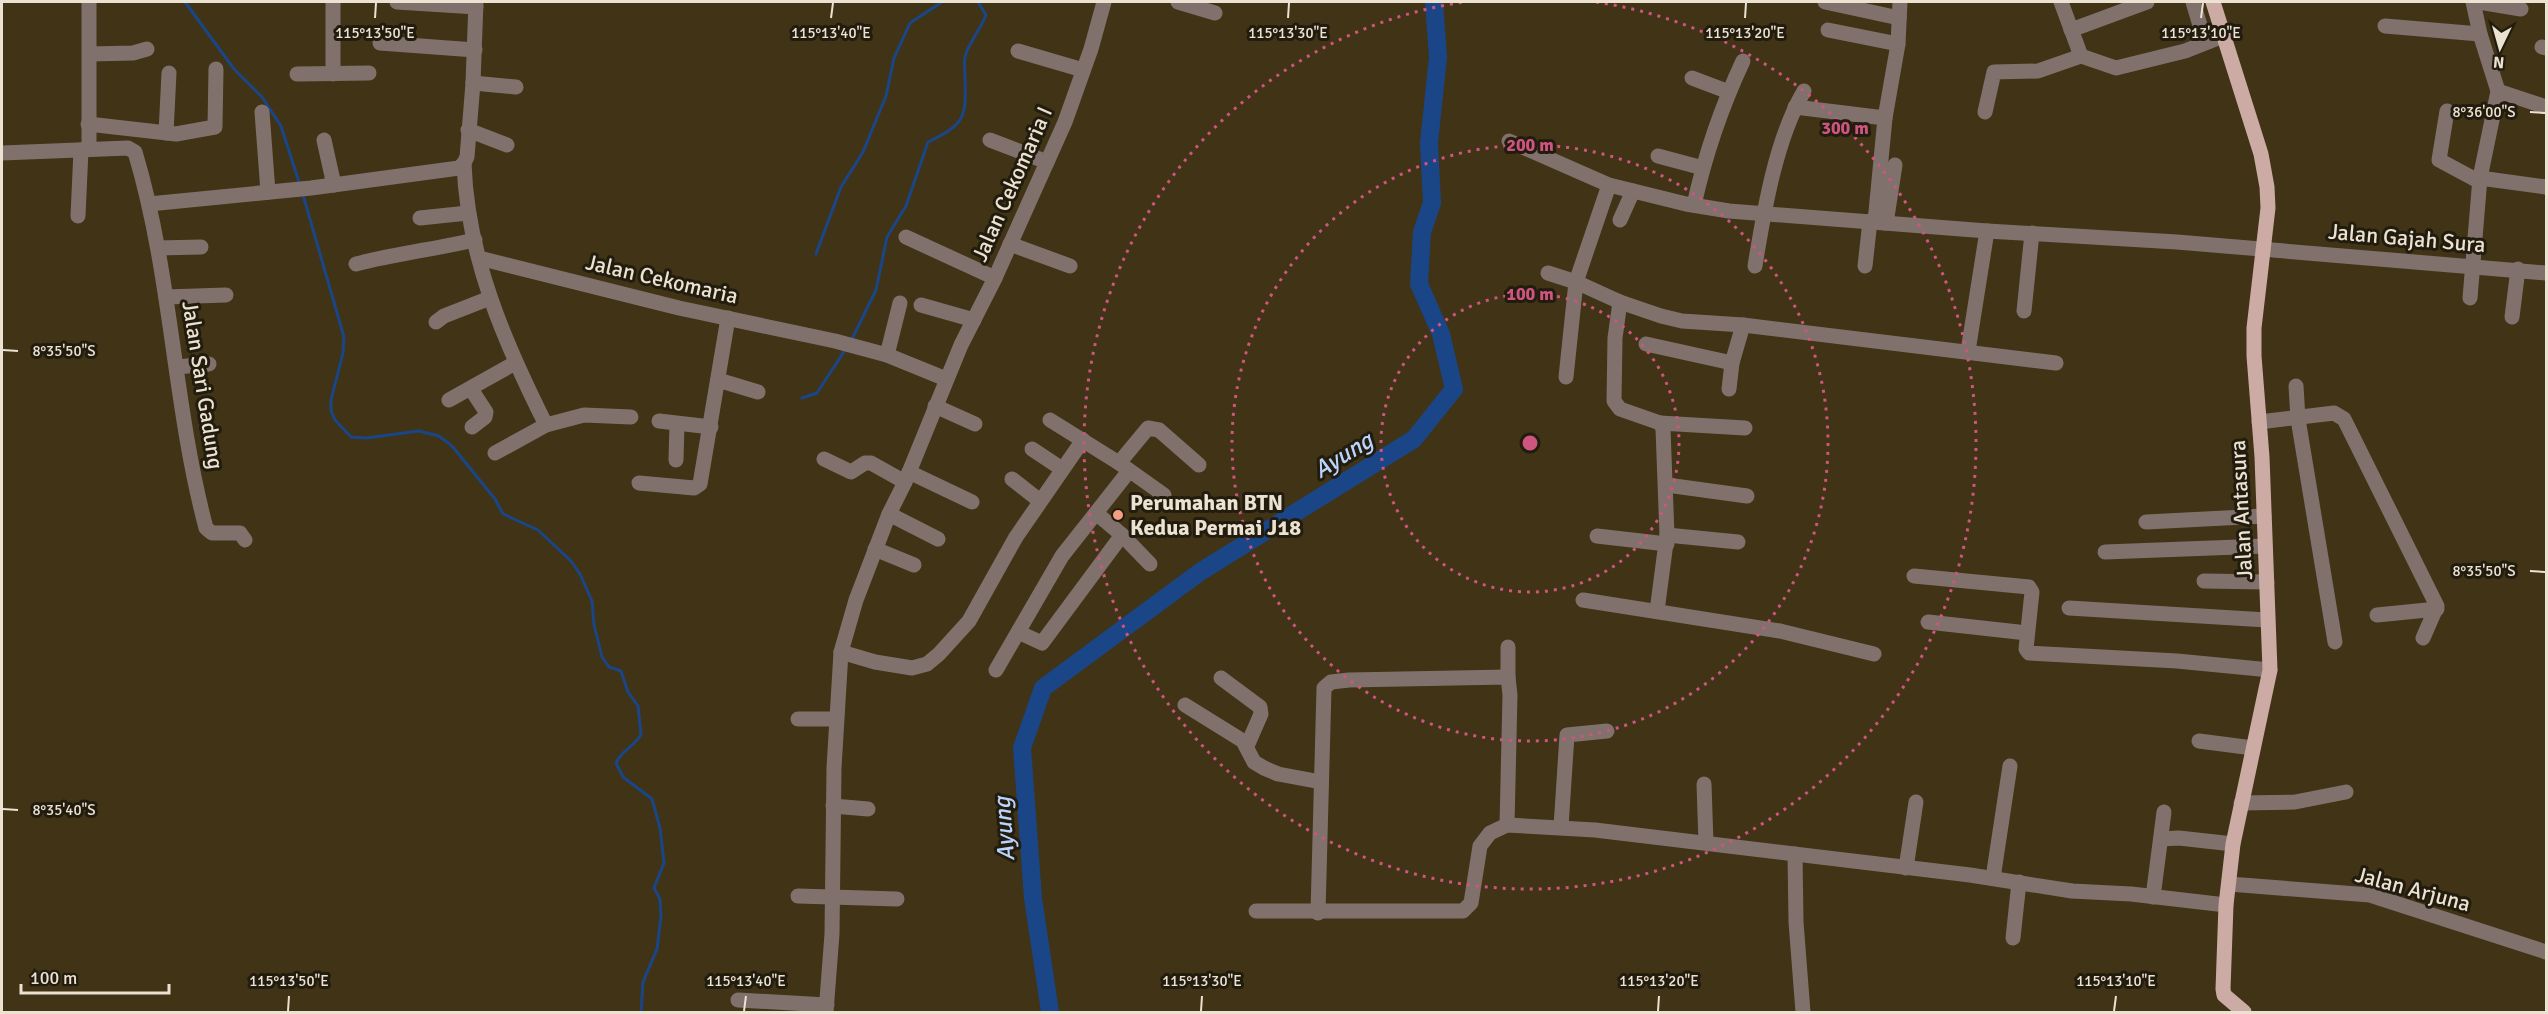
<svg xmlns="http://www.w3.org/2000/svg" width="2548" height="1014" font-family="Signika,sans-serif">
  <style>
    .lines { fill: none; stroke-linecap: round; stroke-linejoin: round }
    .stream { stroke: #1a4688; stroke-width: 3 }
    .river { stroke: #1a4688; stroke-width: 18 }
    .minor { stroke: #81716d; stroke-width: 15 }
    .major { stroke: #cdaba5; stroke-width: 15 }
    .ticks { fill: none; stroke: #ebe2d2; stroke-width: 2 }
    .ring { fill: none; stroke: #ce557f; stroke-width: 3; stroke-dasharray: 3 6 }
    .poi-dot { fill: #f39f83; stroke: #221c0f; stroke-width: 2 }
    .labels { text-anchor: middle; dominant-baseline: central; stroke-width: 6; stroke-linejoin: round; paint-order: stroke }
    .street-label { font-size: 22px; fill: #ebe2d2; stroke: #221c0f }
    .poi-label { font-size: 22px; font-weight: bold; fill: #ebe2d2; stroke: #221c0f; text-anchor: start }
    .water-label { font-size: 24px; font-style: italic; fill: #bbd4fb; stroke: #221c0f }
    .ticks-label { font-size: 15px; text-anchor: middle; fill: #ebe2d2; stroke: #221c0f; stroke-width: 6; stroke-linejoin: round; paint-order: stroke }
    .centre { fill: #ce557f; stroke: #221c0f; stroke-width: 3 }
    .ring-label { font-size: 18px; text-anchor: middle; font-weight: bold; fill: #ce557f; stroke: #221c0f; stroke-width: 6; stroke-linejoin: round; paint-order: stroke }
  </style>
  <rect width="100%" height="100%" fill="#403316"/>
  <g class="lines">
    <g class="stream">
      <path d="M185 2 234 69 262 97 281 126 300 185"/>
      <path d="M303 195 344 337 343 353 331 400V411L335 420 351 437 366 438 419 431 439 436 452 446 495 499 503 514 538 530 571 561 580 574 592 601 594 625 602 657 609 667 621 671 628 692 638 706 641 735C634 746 621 751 616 763L623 777 652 799 660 828 664 863 654 888 660 899 661 916 657 949 643 982 641 1012"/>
      <path d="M816 254 841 187 863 152 886 96 894 58 910 23 942 2"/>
      <path d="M852 339 876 290 887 237 906 206 928 142C967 123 966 117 965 76 965 70 964 62 965 57 967 45 981 29 986 15L978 2"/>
      <path d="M802 398 817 393 845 350"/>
    </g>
    <path class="river" d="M1050 1012 1033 898 1022 748 1043 688 1200 572 1414 439 1454 389 1441 334 1419 284 1422 232 1432 203 1429 143 1438 57 1434 2"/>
    <g class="minor">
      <path d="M89 2V149"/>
      <path d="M333 2V74"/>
      <path d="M397 2 476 7"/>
      <path d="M1178 2 1215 13"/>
      <path d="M1825 2 1899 18"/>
      <path d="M2061 2 2081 56 2116 68 2185 51 2223 36"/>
      <path d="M2193 2 2205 42"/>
      <path d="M2479 2 2521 9"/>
      <path d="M2385 26 2480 34"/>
      <path d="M1828 30 1898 44"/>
      <path d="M2071 30 2147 2"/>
      <path d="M380 43 475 50"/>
      <path d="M2542 47 2546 48"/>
      <path d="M1018 51 1083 70"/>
      <path d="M90 54 133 53 147 49"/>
      <path d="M297 74 369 73"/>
      <path d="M1692 78 1729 92"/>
      <path d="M473 83 516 87"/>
      <path d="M2498 91 2546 107"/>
      <path d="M1795 107 1885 118"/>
      <path d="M2447 111 2439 160 2480 182"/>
      <path d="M262 112 268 192"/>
      <path d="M1985 112 1994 72 2038 71 2081 56"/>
      <path d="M88 124 176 134 215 127 216 69"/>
      <path d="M468 130 507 145"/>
      <path d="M166 133 169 73"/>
      <path d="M324 140 334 185"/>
      <path d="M990 140 1047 162"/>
      <path d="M1509 141 1609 185 1686 204 1729 211 1987 231 2177 242 2546 273"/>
      <path d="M2 153 128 148 135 152C172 275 173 404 206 528L212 533H240L245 540"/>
      <path d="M1658 156 1703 168"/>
      <path d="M464 163C467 257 505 343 546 425"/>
      <path d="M2480 178 2546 187"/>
      <path d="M1609 185 1576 282 1620 302"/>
      <path d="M149 204 311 188 459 168 464 163 467 157 473 83 476 2"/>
      <path d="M1694 205C1705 155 1721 108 1743 61"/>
      <path d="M78 216 81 150"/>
      <path d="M420 218 468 213"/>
      <path d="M1620 220 1633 191"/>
      <path d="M1875 222 1885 118 1898 44 1900 2"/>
      <path d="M1886 223 1895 165"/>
      <path d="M906 237 995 278"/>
      <path d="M1010 244 1070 266"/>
      <path d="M158 248 201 247"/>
      <path d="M479 258 679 308 835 341 887 355 946 379"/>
      <path d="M356 264C395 254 435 249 475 240"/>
      <path d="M1755 266C1764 210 1776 139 1804 91"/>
      <path d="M1865 266 1870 221"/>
      <path d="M1548 273 1576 282 1566 377"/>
      <path d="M166 297 226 295"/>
      <path d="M2470 298 2480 178 2498 91 2480 34 2473 2"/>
      <path d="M921 305 974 320"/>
      <path d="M2024 311 2032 233"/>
      <path d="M2512 317 2518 269"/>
      <path d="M436 322 444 316 490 298"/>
      <path d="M1646 344 1732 363"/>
      <path d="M1968 351 1987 231"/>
      <path d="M887 355 900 303"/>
      <path d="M177 367 209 364"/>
      <path d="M718 380 758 392"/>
      <path d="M2296 386 2298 419 2335 642"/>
      <path d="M471 389 486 412 485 417 472 427"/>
      <path d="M1729 389 1732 363 1743 325"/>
      <path d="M449 400 515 363"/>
      <path d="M935 406 975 424"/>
      <path d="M1050 420 1119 463 1164 495"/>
      <path d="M659 421 711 427"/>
      <path d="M2259 422 2334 413 2344 419 2437 606 2423 638"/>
      <path d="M1660 423 1745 428"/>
      <path d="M1032 449 1062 469"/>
      <path d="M495 453 546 425 584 415 631 417"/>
      <path d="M824 459 851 472 865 463H871L905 482"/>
      <path d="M676 460 677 424"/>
      <path d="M1119 463 1148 428 1159 430 1199 465"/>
      <path d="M909 472 972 502"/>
      <path d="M1012 479 1040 501"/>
      <path d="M639 483 694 488 700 484 728 318"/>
      <path d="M1667 485 1747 496"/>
      <path d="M1096 513 1122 535 1150 564"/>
      <path d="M889 514 938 539"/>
      <path d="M2146 522 2264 516"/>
      <path d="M1667 535 1738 542"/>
      <path d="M1597 536 1667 544"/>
      <path d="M875 549 914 565"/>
      <path d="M2105 552 2265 546"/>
      <path d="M1914 576 2029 587 2032 592 2026 649 2029 653 2177 661 2270 670"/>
      <path d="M2204 581 2267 582"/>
      <path d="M1583 600 1780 631 1874 654"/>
      <path d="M2069 608 2267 620"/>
      <path d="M1657 611 1667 535 1663 429 1660 423 1620 409 1614 401 1615 338 1620 302 1661 316 1682 321 1743 325 2056 363"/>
      <path d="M2377 615 2437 609"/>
      <path d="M1928 622 2027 633"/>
      <path d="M1018 632 1042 643 1122 535"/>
      <path d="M841 652 875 662 912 668 927 664 939 654 969 621 1016 537 1083 440"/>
      <path d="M996 670 1062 556 1129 471"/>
      <path d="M1508 677V647"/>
      <path d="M1221 678 1260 707 1261 714 1247 746"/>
      <path d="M1185 705 1243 741 1254 762 1264 768 1278 774 1321 782"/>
      <path d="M798 719H836"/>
      <path d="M2199 741 2253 748"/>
      <path d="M1704 784 1706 843"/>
      <path d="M2241 803 2295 802 2346 792"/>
      <path d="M833 806 868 809"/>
      <path d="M1561 827 1567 735 1607 731"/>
      <path d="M2161 839 2179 838 2233 844"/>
      <path d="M1795 854 1796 922 1803 1012"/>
      <path d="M1906 868 1916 802"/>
      <path d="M1993 878 2010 766"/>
      <path d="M2229 884 2370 895 2546 952"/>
      <path d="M798 896 897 899"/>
      <path d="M2153 897 2164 812"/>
      <path d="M1256 911H1463L1471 903 1480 846 1490 833 1507 825 1595 830 1970 875 2072 891 2131 894 2226 905"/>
      <path d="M1318 913 1324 688 1331 682 1349 680 1508 677 1510 695 1507 825"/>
      <path d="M2013 938 2019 882"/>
      <path d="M738 1000 827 1005"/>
      <path d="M826 1012 832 934 834 768 841 652 856 600 889 514 905 482 961 345 995 278 1065 122 1091 49 1104 2"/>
    </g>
    <path class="major" d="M2213 2 2261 154 2267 187 2268 208 2254 328V356L2262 457 2270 670 2233 844 2226 905 2223 989 2224 995 2244 1012"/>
  </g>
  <path class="ticks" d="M375 18 376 3M831 18 833 3M1288 18 1289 3M1745 18 1746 3M2201 18 2203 3M2530 112 2545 113M3 350 18 351M2530 571 2545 572M3 809 18 810M288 1011 289 996M744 1011 746 996M1201 1011 1202 996M1658 1011 1659 996M2114 1011 2116 996"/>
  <g class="ring">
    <circle cx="1530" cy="443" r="149"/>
    <circle cx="1530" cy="443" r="298"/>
    <path d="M1596 2A446 446 0 1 1 1464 2"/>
  </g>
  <circle class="poi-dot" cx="1118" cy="515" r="6"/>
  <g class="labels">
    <g class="street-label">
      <text transform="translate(1012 184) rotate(-66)">Jalan Cekomaria I</text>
      <text transform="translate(2407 238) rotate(5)">Jalan Gajah Sura</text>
      <text transform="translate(662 279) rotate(13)">Jalan Cekomaria</text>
      <text transform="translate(203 385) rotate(81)">Jalan Sari Gadung</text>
      <text transform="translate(2241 510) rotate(-93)">Jalan Antasura</text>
      <text transform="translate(2413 889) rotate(15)">Jalan Arjuna</text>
    </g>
    <g class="poi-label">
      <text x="1130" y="502">Perumahan BTN<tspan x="1130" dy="25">Kedua Permai J18</tspan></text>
    </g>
    <g class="water-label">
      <text transform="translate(1343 455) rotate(-32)">Ayung</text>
      <text transform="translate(1004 829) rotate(-94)">Ayung</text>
    </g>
  </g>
  <g class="ticks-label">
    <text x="375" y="38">115°13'50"E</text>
    <text x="831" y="38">115°13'40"E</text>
    <text x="1288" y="38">115°13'30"E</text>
    <text x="1745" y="38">115°13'20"E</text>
    <text x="2201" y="38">115°13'10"E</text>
    <text x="2484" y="117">8°36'00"S</text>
    <text x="64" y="356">8°35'50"S</text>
    <text x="2484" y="576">8°35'50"S</text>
    <text x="64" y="815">8°35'40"S</text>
    <text x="289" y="986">115°13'50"E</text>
    <text x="746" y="986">115°13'40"E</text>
    <text x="1202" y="986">115°13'30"E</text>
    <text x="1659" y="986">115°13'20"E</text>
    <text x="2116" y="986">115°13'10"E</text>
  </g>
  <circle cx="1530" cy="443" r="9" class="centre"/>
  <g class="ring-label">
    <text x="1845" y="134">300 m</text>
    <text x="1530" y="151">200 m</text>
    <text x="1530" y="300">100 m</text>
  </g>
  <rect width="2548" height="1014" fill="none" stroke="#ebe2d2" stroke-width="6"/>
  <g transform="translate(2500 48) rotate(185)" stroke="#221c0f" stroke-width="4.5" paint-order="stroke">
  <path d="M0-4.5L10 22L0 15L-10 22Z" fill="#ebe2d2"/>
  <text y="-9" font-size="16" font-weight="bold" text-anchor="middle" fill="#ebe2d2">N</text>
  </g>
  <path d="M21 984v9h148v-9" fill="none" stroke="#ebe2d2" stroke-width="3"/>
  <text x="30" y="984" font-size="18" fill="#ebe2d2" stroke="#221c0f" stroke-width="4.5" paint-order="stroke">100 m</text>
</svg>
